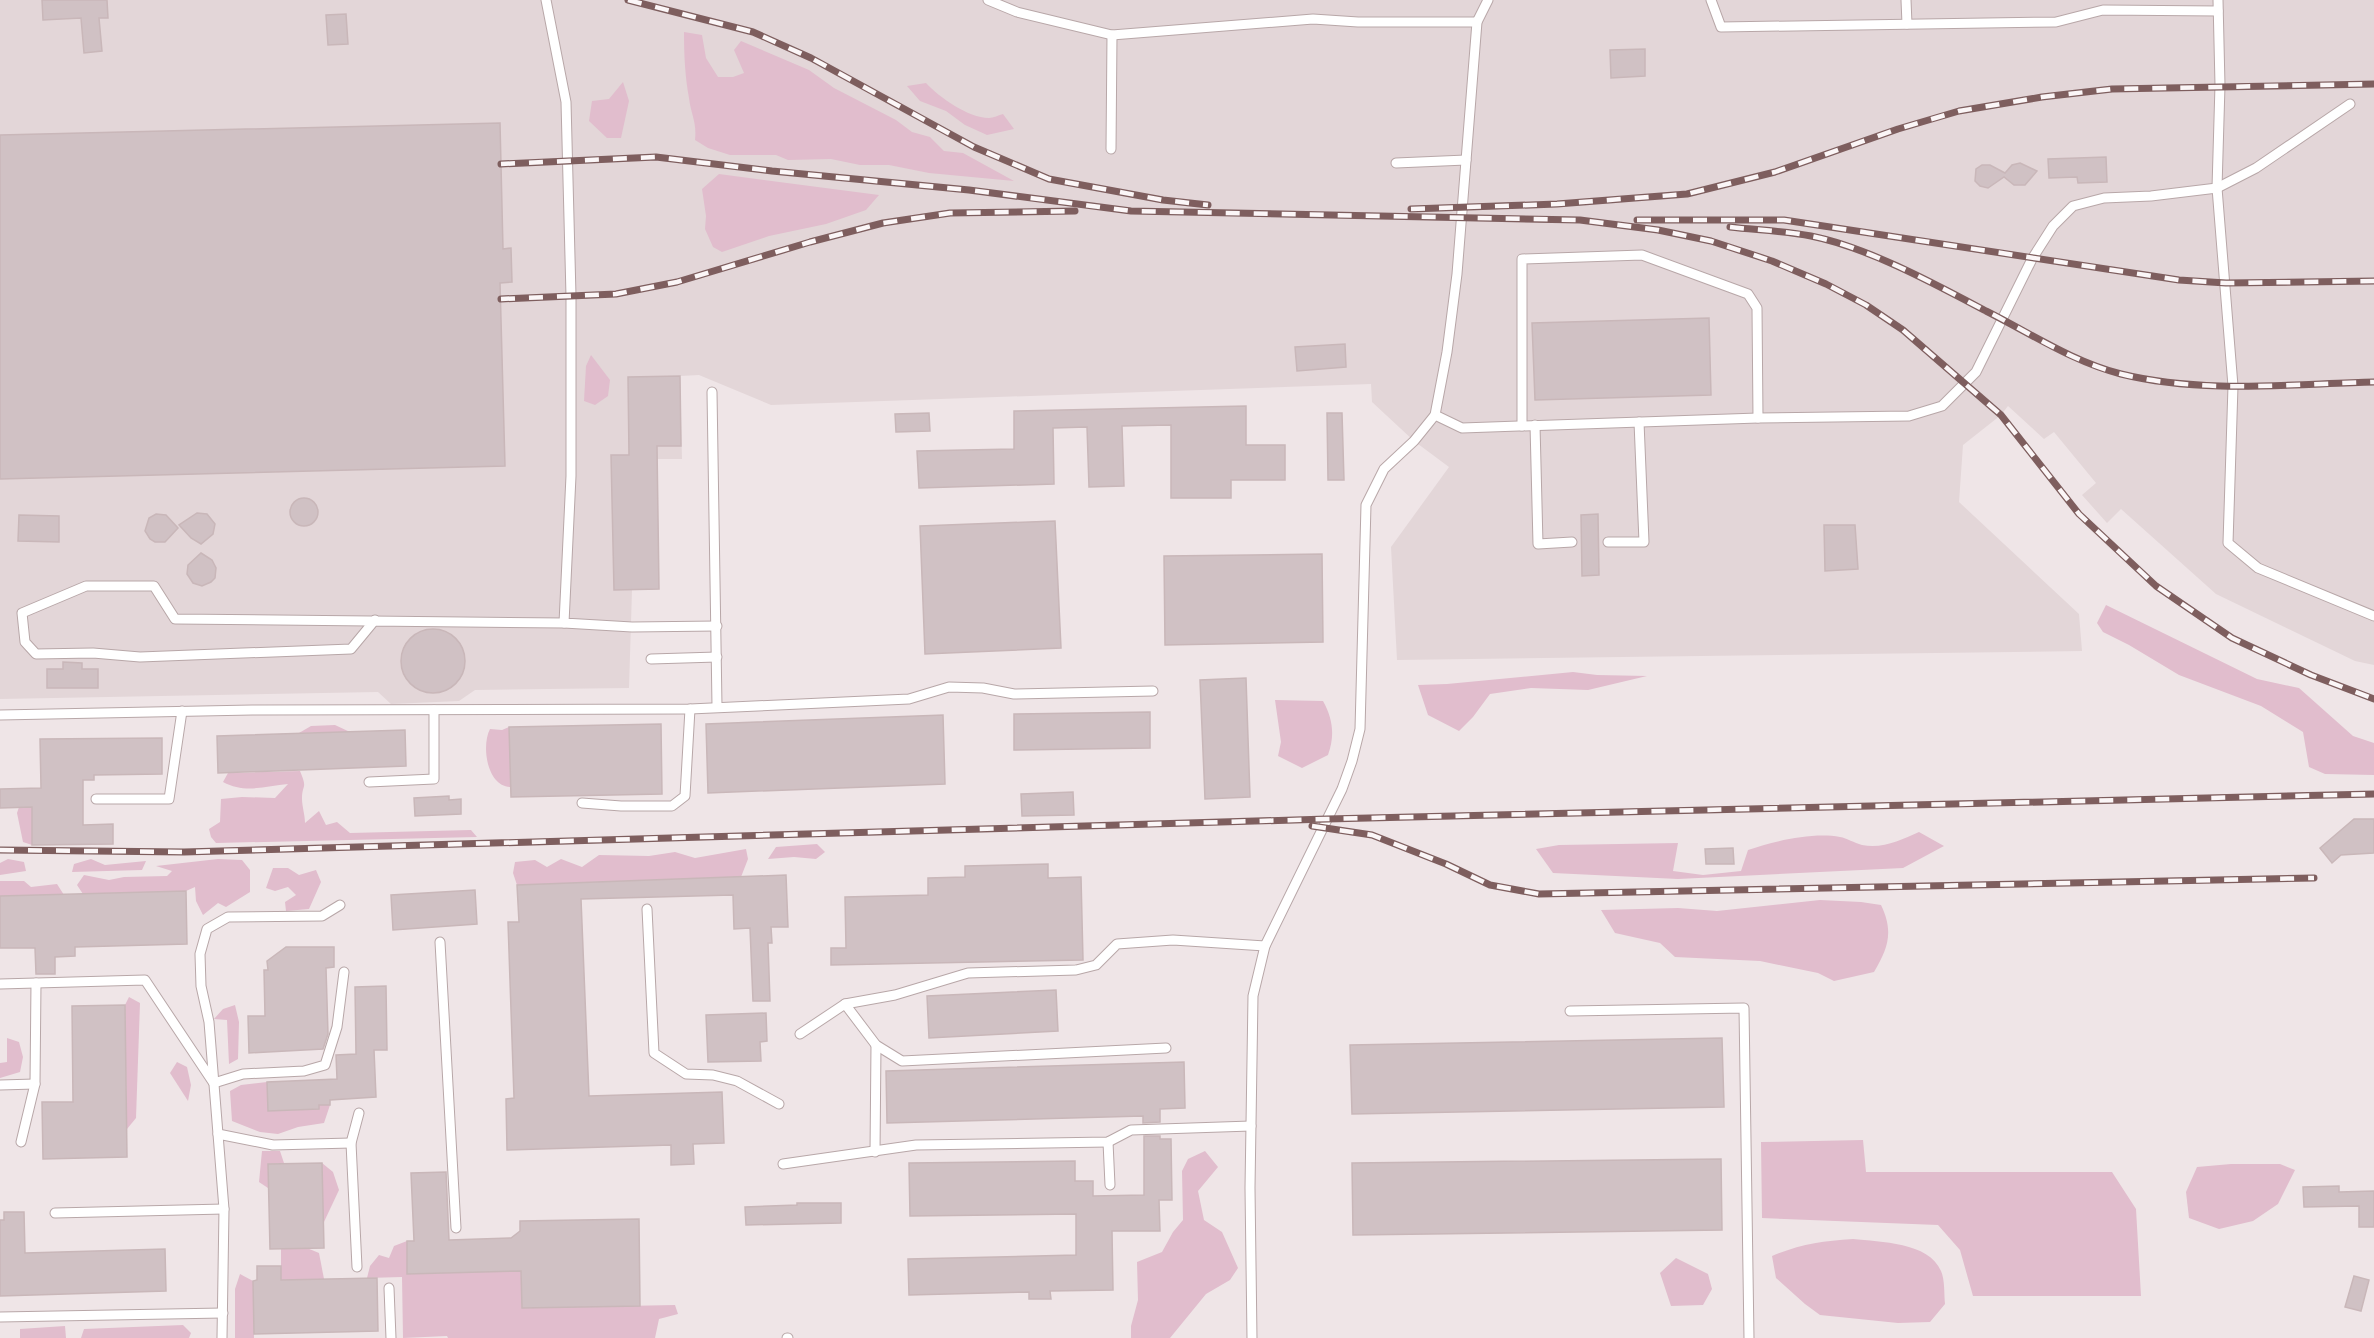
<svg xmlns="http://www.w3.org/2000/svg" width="2374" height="1338" font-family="Raleway,sans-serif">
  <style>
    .built { fill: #e3d6d8 }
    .green { fill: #e1bdcd }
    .building { fill: #d0c1c4; stroke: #c9b7b9; stroke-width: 1.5 }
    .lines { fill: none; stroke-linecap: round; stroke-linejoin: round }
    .service-casing { stroke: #b8a7a8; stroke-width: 11 }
    .service { stroke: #fff; stroke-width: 9 }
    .rail-casing { stroke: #7e5e5e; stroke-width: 7 }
    .rail { stroke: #fbf6f7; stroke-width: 4.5; stroke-dasharray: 14; stroke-linecap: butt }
  </style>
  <rect width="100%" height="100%" fill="#efe5e7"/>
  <path class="built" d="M0 0H2374V665L2355 661 2216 594 2121 509 2107 523 2082 495 2096 483 2054 432 2044 439 2008 406 2001 415 1963 445 1959 502 2079 614 2082 651 1397 660 1391 547 1449 467 1414 441 1372 402 1371 384 771 405 699 375 680 376 682 459H657L659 589 632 590 629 688 475 690 459 701 391 704 378 692 0 699Z"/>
  <g class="green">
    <path d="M684 32 702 35 706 58 718 77H733L744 73 734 50 741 41 809 70 834 88 896 120 912 132 930 137 944 151 963 153 1014 181 929 173 889 165H860L831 159 788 160 776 155H730L708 148 695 140C697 122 691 115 689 98 685 76 684 55 684 32Z"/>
    <path d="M623 82 629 101 621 138H607L589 121 592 101 609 99Z"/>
    <path d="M926 83C939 97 968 118 989 118 993 118 999 115 1003 114L1014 129 987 135 965 125 946 111 920 101 907 86Z"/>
    <path d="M719 174 879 195 866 210 826 224 769 236 722 252 713 247 705 229 706 216 702 189Z"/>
    <path d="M591 355 610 380 608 396 595 405 584 401 586 366Z"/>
    <path d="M2106 605 2257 679 2299 688 2353 736 2374 743V775L2325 774 2309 767 2303 732 2261 706 2179 675 2129 645 2103 632 2097 623Z"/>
    <path d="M1573 672 1597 675 1647 676 1588 690 1531 688 1490 694 1473 717 1459 731 1428 715 1418 685 1447 684Z"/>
    <path d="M1275 700 1323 701C1333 719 1335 736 1328 755L1302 768 1278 756 1281 742Z"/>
    <path d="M335 725 350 732 299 733 311 726Z"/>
    <path d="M509 727 511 787C487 787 481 746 490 729L502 730Z"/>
    <path d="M300 771C308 790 302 783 302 799 302 806 305 815 305 823L319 811 326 825 337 822 350 833 471 830 477 837 216 843 211 837 209 829 220 822 221 799 242 797 275 798 288 784C266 786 245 794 223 782L228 773Z"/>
    <path d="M32 800V845L23 842 17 813 21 801Z"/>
    <path d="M1919 832 1944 846 1903 868 1678 879 1553 873 1536 849 1559 845 1678 843 1673 871 1703 875 1741 871 1748 850C1774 841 1813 832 1840 837 1847 838 1854 843 1862 845 1883 849 1901 840 1919 832Z"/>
    <path d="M817 844 825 852 816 859 794 857 768 859 776 847Z"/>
    <path d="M746 849 748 859 741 877 517 885 513 873 515 862 535 860 547 867 561 859 582 867 599 855 649 856 675 852 695 858Z"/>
    <path d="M8 859 24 862 26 871 0 875V863Z"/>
    <path d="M91 859 105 865 146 861 142 870 72 872 74 864Z"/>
    <path d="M218 859 242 860 250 870V892L226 907 218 903 203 915 196 901 195 887 186 891 83 894 77 885 84 875 109 880 124 877 167 876 172 871 156 866Z"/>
    <path d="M273 868H288L299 875 316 870 321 882 309 909 286 911 285 902 296 895 288 887 275 891 266 888Z"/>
    <path d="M0 881H24L31 887 57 884 64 895 0 896Z"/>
    <path d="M1820 900 1861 902 1881 905C1894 932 1888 948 1874 972L1834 981 1818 973 1760 961 1675 957 1660 943 1615 933 1601 910 1678 908 1717 911Z"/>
    <path d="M129 997 140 1003 136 1118 127 1129 125 1005Z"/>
    <path d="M235 1005 239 1022 238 1059 229 1064 227 1020 214 1019 223 1009Z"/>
    <path d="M7 1038 19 1042 23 1057 20 1072 0 1078V1063L7 1062Z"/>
    <path d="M177 1062 187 1067 191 1085 188 1101 170 1073Z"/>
    <path d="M267 1082 269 1111 319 1109V1105H330L324 1123 298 1127 278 1134 260 1132 232 1121 230 1091 241 1085Z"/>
    <path d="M1863 1140 1866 1172H2112L2136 1209 2141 1296H1973L1960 1250 1938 1225 1762 1218 1761 1142Z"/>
    <path d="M262 1151H280L284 1163 268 1164V1188L259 1182Z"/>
    <path d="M1205 1151 1218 1167 1198 1191 1204 1220 1222 1232 1238 1268 1230 1280 1206 1294 1170 1338H1131V1326L1138 1300 1137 1262 1162 1252 1173 1232 1183 1220 1182 1171 1188 1159Z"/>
    <path d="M322 1163 333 1172 339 1190 323 1224Z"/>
    <path d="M2231 1164H2280L2295 1170 2278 1204 2253 1221 2219 1229 2189 1218 2186 1192 2197 1167Z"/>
    <path d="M1853 1239C1880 1242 1929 1242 1941 1271 1945 1280 1944 1294 1945 1304L1930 1322 1898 1323 1820 1315 1805 1304 1776 1278 1772 1256C1801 1244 1822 1241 1853 1239Z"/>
    <path d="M407 1241 408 1274 521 1271 522 1308 675 1305 678 1314 659 1319 655 1338H448L447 1336 403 1338 402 1277 367 1278 370 1266 379 1255 389 1258 394 1246Z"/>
    <path d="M307 1248 319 1253 324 1279 281 1280V1249Z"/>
    <path d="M1676 1258 1708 1274 1712 1289 1703 1305 1671 1306 1660 1273Z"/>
    <path d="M240 1274 253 1281 254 1338H235V1289Z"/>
    <path d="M183 1325 191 1333 189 1338H81L84 1329Z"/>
    <path d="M65 1326 66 1338H20V1329Z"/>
  </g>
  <g class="building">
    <path d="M42 0H107L108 18H99L102 51 84 53 81 18 43 20Z"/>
    <path d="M346 14 348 44 328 45 326 15Z"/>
    <path d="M1645 49V76L1611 78 1610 50Z"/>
    <path d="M500 123 503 249 511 248 512 282 500 283 505 466 0 479V135Z"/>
    <path d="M2106 157 2107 182 2078 183 2077 177 2049 178 2048 159Z"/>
    <path d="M2020 163 2037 171 2025 185H2014L2004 177 1988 188 1980 186 1975 181 1976 169 1982 165H1990L2005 173 2012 165Z"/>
    <path d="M1709 318 1711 395 1535 400 1532 323Z"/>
    <path d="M1345 344 1346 367 1297 371 1295 347Z"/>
    <path d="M680 376 681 446H657L659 589 614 590 611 455H629L628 377Z"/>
    <path d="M1246 406V445H1285V480H1231V498H1171V425L1122 426 1124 486 1089 487 1087 427 1053 428 1054 484 919 488 917 451 1014 449V411Z"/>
    <path d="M929 413 930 431 896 432 895 414Z"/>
    <path d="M1327 413H1342L1344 480H1328Z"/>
    <circle cx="304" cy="512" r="14"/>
    <path d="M197 513 207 514 215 524 213 534 201 544 191 538 179 525Z"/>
    <path d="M156 514 166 515 178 528 165 542H155L150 539 145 531 149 518Z"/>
    <path d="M1598 514 1599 575 1582 576 1581 515Z"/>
    <path d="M19 515 59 516V542L18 541Z"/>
    <path d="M1055 521 1061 648 925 654 920 526Z"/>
    <path d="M1824 525H1855L1858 569 1825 571Z"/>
    <path d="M201 553 212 560 216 568 215 578 211 582 202 586 193 583 187 574 188 565Z"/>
    <path d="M1322 554 1323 642 1165 645 1164 556Z"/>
    <circle cx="433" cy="661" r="32"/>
    <path d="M63 662 82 663V669H98V688H47V669H63Z"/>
    <path d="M1246 678 1250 797 1205 799 1200 680Z"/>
    <path d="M1150 712V748L1014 750V714Z"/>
    <path d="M943 715 945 784 708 793 706 724Z"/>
    <path d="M661 724 662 794 511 797 509 727Z"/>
    <path d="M405 730 406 766 218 773 217 736Z"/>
    <path d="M162 738V774L94 775V780H83V825L113 824V844L32 845V807L0 808V789L41 788 40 739Z"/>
    <path d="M1073 792 1074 815 1022 816 1021 794Z"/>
    <path d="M449 796V800L461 799V814L415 816 414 798Z"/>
    <path d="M2354 819H2374V853L2341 855 2332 863 2320 848Z"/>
    <path d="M1733 848 1734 864H1706L1705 849Z"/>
    <path d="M1048 864V878L1081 877 1083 960 831 965V948H846L845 897 928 895V878L965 877V866Z"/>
    <path d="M786 875 788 927H771L772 943H768L770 1001H753L750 928 734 929 733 895 581 899 589 1096 722 1092 724 1143 693 1144 694 1164 671 1165V1145L507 1150 506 1099 514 1098 508 922H519L517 885Z"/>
    <path d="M475 890 477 924 393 930 391 895Z"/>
    <path d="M186 891 187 944 75 947V956L55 957V974H36L35 948H0V896Z"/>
    <path d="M286 947H334V967L326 968 328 1034 323 1049 249 1053 248 1016H265L264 970H268L267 961Z"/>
    <path d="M386 986 387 1050H374L376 1097 330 1100V1105H319V1109L268 1111 267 1082 337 1079 336 1055 356 1054 355 987Z"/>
    <path d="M1056 990 1058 1031 929 1038 927 996Z"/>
    <path d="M125 1005 127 1157 43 1159 42 1102H73L72 1006Z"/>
    <path d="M766 1013 767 1041 760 1042 761 1061 708 1062 706 1015Z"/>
    <path d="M1722 1038 1724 1107 1352 1114 1350 1045Z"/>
    <path d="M1184 1062 1185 1108 1160 1109V1122L1143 1123V1116L887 1123 886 1071Z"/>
    <path d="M1144 1136H1160V1139H1171L1172 1200H1159L1160 1231H1112L1113 1290 1050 1291 1051 1299H1029V1292L909 1295 908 1259 1076 1255V1214L910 1216 909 1163 1075 1161V1181H1093V1196L1144 1195Z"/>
    <path d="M1721 1159 1722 1230 1353 1235 1352 1163Z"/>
    <path d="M322 1163 324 1248 270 1249 268 1164Z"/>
    <path d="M446 1172 449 1240 511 1238 520 1231V1221L639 1219 640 1306 522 1308 521 1271 407 1274V1241H414L411 1173Z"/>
    <path d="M2339 1186V1192L2374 1191V1227H2359V1206L2304 1207 2303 1187Z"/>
    <path d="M797 1203H841V1223L746 1225 745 1207 797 1205Z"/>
    <path d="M4 1212H24L25 1253 165 1249 166 1291 0 1296V1220H4Z"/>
    <path d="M257 1266H281V1280L377 1278 378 1331 254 1334 253 1281 257 1280Z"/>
    <path d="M2354 1276 2369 1280 2361 1311 2345 1307Z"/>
  </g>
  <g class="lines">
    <g class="service-casing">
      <g id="service">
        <path d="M546 0 566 102 571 296V476L564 623 632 627 717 626"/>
        <path d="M988 0 1017 12 1112 35 1313 19 1358 22H1477"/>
        <path d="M1711 0 1721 27 2056 22 2103 10 2218 11"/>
        <path d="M1906 0 1907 24"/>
        <path d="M2218 0 2220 85 2217 188 2233 386 2228 543 2258 568 2374 616"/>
        <path d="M1111 149 1112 35"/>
        <path d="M1396 163 1466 160"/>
        <path d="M712 392 717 706"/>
        <path d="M1435 415 1462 428 1758 418 1909 416 1942 406 1976 372 2032 259 2053 226 2073 206 2104 198 2151 196 2217 188 2256 168 2350 104"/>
        <path d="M1535 425 1538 544 1572 542"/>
        <path d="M1522 426V259L1642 255 1748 294 1757 308 1758 418"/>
        <path d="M1608 542H1644L1639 422"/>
        <path d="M375 620 351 649 140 657 93 653 36 654 25 642 22 613 86 586H154L175 619 564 623"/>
        <path d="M651 659 717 657"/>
        <path d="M0 715 252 710 690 709 909 699 949 687 983 688 1014 694 1153 691"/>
        <path d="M369 782 434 779V710"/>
        <path d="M96 799H169L182 711"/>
        <path d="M582 803 621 806H672L685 796 690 709"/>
        <path d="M647 909 654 1053 686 1074 713 1075 737 1081 779 1104"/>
        <path d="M440 942 456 1228"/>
        <path d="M0 984 145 980 213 1082"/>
        <path d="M845 1004 876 1045 902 1061 1166 1048"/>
        <path d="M1570 1011 1744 1008 1749 1338"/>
        <path d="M800 1034 845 1004 895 995 968 973 1076 970 1096 965 1117 944 1173 940 1265 946"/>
        <path d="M214 1083 243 1074 304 1071 325 1065 337 1027 344 972"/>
        <path d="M0 1085 35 1084"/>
        <path d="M218 1134 273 1145 351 1143"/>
        <path d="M21 1142 35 1084 36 983"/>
        <path d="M1108 1142 1110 1185"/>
        <path d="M875 1152 876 1045"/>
        <path d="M783 1164 916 1145 1108 1142 1131 1130 1251 1126"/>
        <path d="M55 1213 224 1209"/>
        <path d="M357 1267 351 1143 359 1113"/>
        <path d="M389 1288 391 1338"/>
        <path d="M0 1317 223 1313"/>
        <path d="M222 1338 224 1209 209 1022 201 986 200 954 207 929 228 917 322 916 340 905"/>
        <path d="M787 1338H788"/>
        <path d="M1252 1338 1250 1188 1253 996 1265 946 1342 789 1352 761 1360 729 1366 505 1384 469 1414 441 1435 415 1447 352 1457 274 1477 22 1488 0"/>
      </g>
    </g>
    <use href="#service" class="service"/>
    <g class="rail-casing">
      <g id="rail">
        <path d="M628 0 753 32 811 58 974 147 1049 179 1163 200 1208 205"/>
        <path d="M501 164 656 157 772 171 969 190 1131 211 1580 220 1658 230 1711 241 1772 261 1826 284 1866 305 1903 330 2001 415 2079 514 2156 586 2232 638 2311 675 2374 699"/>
        <path d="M1411 209 1557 204 1687 194 1775 172 1898 129 1959 111 2042 97 2112 89 2374 84"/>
        <path d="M1637 220H1784L2179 280 2226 283 2374 281"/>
        <path d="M1730 227C1757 230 1785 231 1811 236 1867 247 1935 284 1986 311 2030 333 2073 362 2121 374 2203 394 2290 384 2374 382"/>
        <path d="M501 299 616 294 677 282 810 242 883 223 950 213 1075 211"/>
        <path d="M1312 826 1372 835 1446 864 1490 885 1539 894 2314 878"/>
        <path d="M0 850 184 852 1327 819 2374 794"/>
      </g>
    </g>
    <use href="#rail" class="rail"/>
  </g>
</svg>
